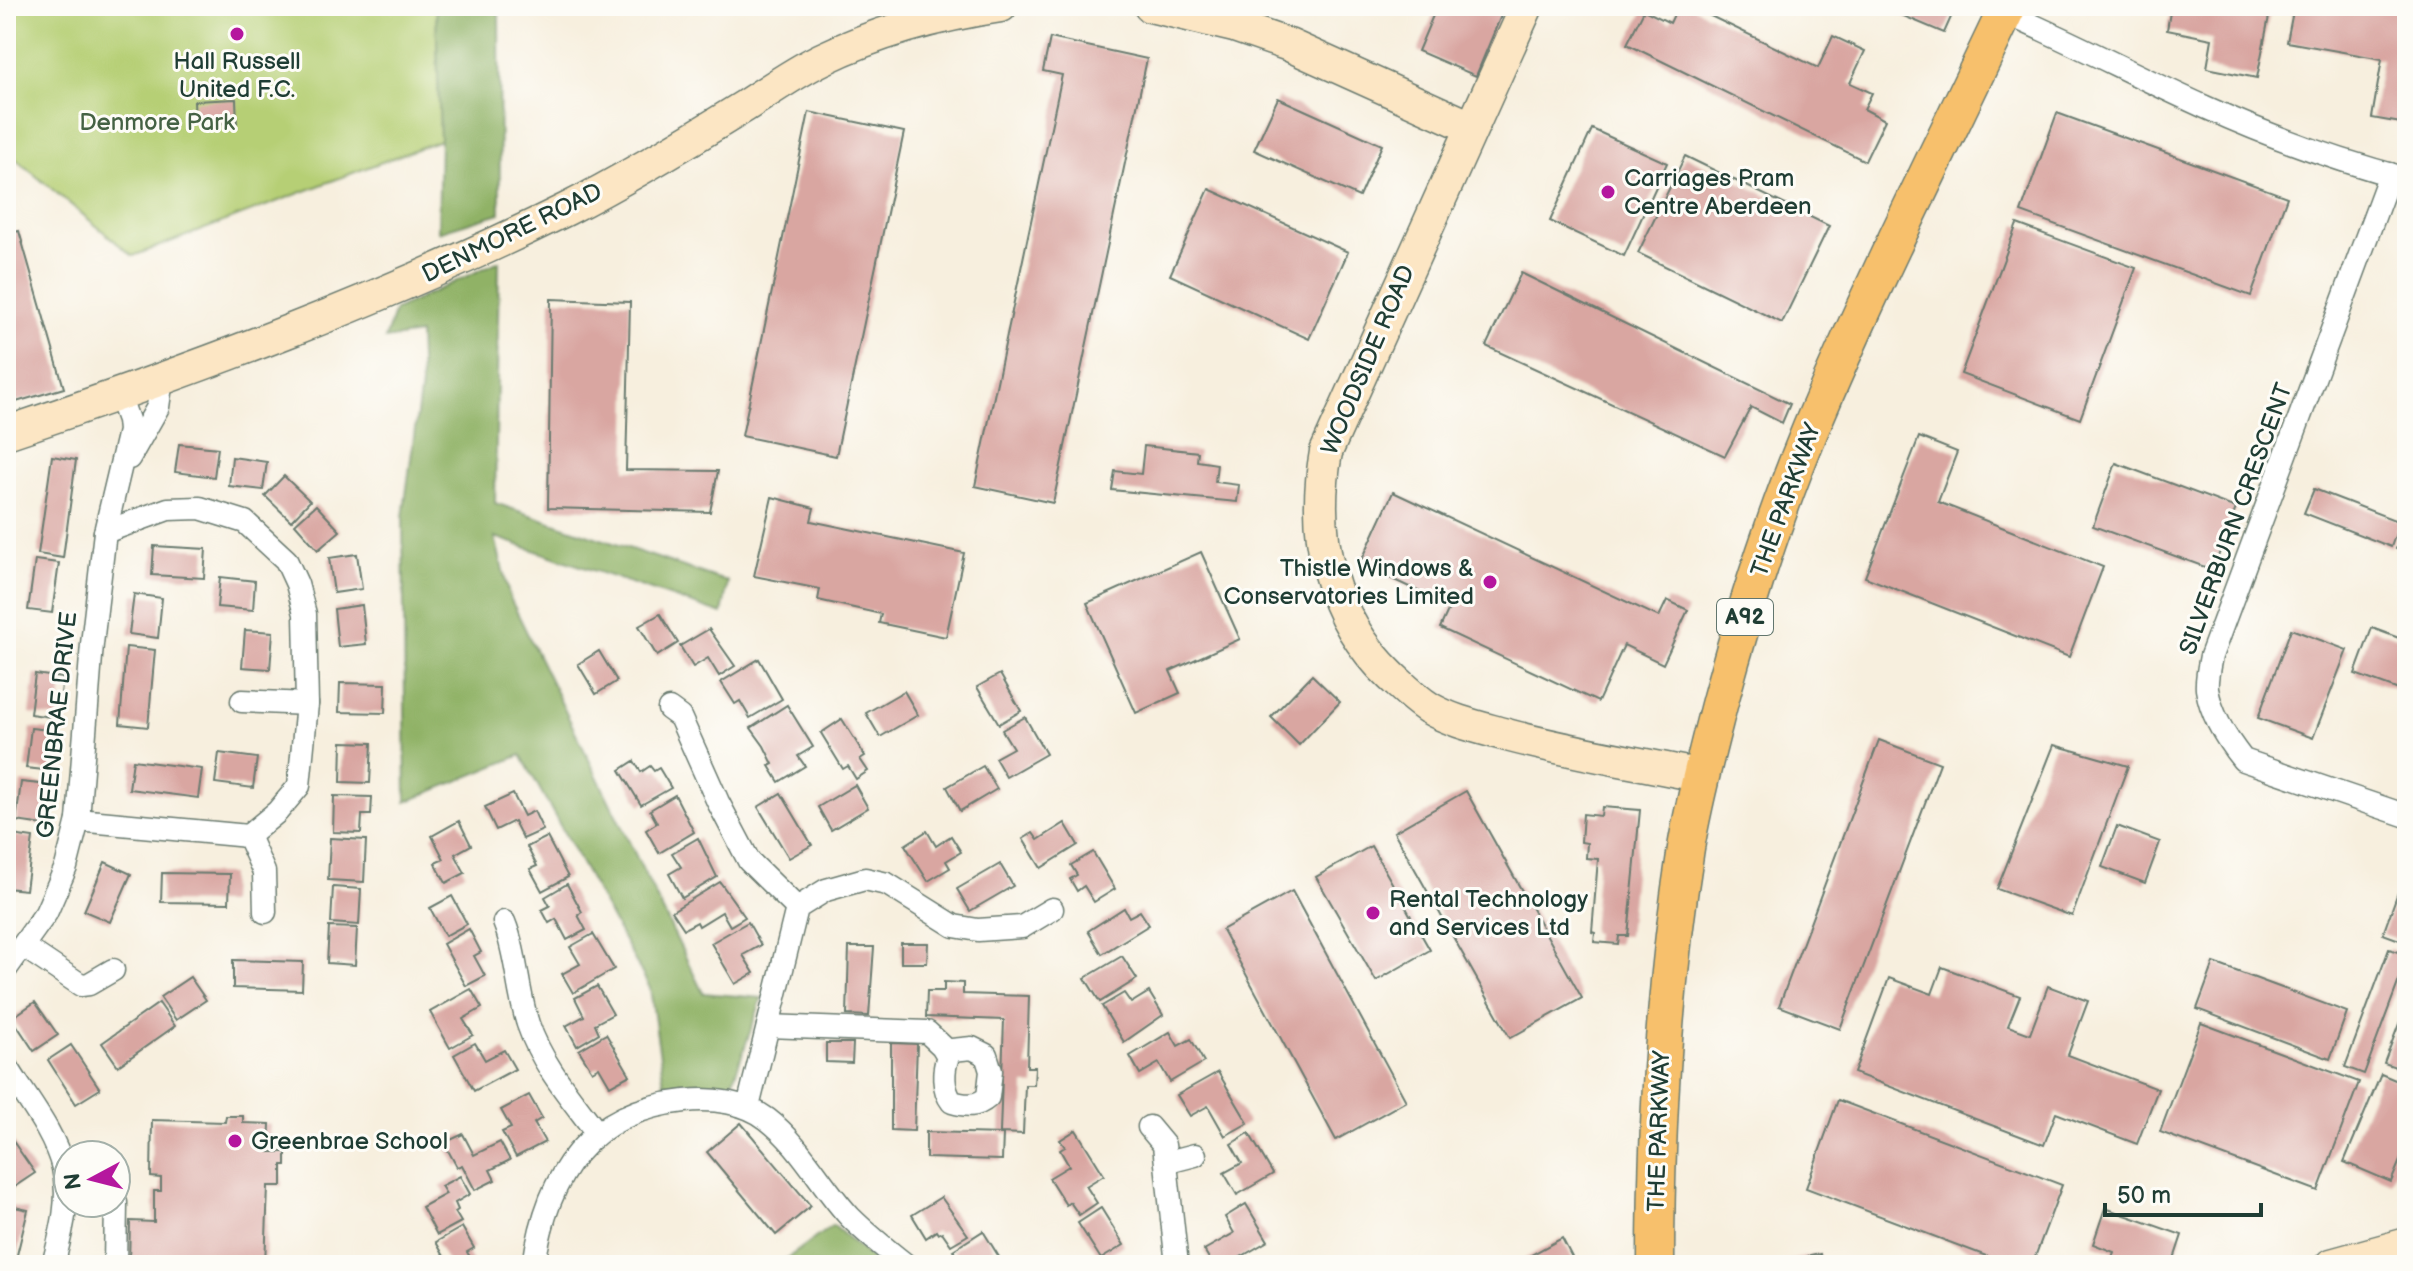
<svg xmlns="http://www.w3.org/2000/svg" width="2413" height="1271" font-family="'Balsamiq Sans',sans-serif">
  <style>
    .green { fill: #b6cf74; stroke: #6a8654; stroke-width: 2 }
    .forest { fill: #90b266; stroke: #58784d; stroke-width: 2 }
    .building { fill: #d9a6a1 }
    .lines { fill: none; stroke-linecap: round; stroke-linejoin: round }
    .street-casing { stroke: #6b7b70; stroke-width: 25 }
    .secondary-casing { stroke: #6b7b70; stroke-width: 35 }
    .primary-casing { stroke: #6b7b70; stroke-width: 39 }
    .street { stroke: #fff; stroke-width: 22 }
    .secondary { stroke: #fce6c4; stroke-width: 32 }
    .primary { stroke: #f7c06c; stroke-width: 36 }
    .poi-dot { fill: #b5179e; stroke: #fdfcf7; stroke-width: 3 }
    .labels { text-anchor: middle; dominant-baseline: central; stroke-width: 6; stroke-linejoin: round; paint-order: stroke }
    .shield { fill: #fdfcf7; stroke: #62766e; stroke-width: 2 }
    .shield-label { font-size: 22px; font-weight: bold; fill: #1f3d34 }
    .poi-label { font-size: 24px; fill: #1f3d34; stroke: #fdfcf7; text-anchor: start }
    .park-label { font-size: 24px; fill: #456244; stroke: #fdfcf7 }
    .street-label { font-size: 24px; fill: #1f3d34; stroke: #fdfcf7 }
  </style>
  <rect width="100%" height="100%" fill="#fdfcf7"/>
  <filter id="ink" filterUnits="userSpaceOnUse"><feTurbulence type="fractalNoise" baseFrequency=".0125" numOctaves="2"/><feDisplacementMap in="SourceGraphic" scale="16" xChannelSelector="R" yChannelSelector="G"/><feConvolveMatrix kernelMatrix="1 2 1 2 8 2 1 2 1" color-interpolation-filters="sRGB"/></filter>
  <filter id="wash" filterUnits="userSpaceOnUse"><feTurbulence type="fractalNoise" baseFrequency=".006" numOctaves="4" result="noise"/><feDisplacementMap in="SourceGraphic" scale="32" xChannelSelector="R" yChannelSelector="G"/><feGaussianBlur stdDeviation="1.8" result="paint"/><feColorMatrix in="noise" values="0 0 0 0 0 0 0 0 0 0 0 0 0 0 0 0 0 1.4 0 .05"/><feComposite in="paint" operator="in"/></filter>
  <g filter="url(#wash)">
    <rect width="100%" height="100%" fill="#f7efde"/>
    <path class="green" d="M6 6H436L440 140 133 256 6 151Z"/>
    <g class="forest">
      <path d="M436 6H499L500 213 438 232 440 140Z"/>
      <path d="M499 261 495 503 728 582 722 614 495 537 509 596 703 993 762 998 730 1089 664 1084 650 988 521 755 406 802 403 517 421 385 419 334 385 339 395 310Z"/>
      <path d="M833 1225 879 1265H778Z"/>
    </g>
    <g id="blocks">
      <g class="building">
        <path d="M1437 6H1505L1476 76 1418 51Z"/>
        <path d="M1678 6H1690L1818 68 1833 36 1865 51 1850 83 1872 93 1864 109 1885 120 1865 161 1627 44 1644 10 1670 23Z"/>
        <path d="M1880 6H1956L1944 33Z"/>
        <path d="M2171 6H2271L2257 78 2207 68 2212 39 2167 30Z"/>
        <path d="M2294 6H2407V124L2372 118 2382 59 2287 42Z"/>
        <path d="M1050 38 1147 59 1053 503 975 486 1062 75 1043 71Z"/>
        <path d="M1278 98 1382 145 1359 197 1254 150Z"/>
        <path d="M236 99 237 123 195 124 194 101Z"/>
        <path d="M809 112 904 132 836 456 742 436Z"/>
        <path d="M2057 113 2287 197 2251 296 2021 212Z"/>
        <path d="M1592 129 1667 163 1624 256 1550 221Z"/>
        <path d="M1685 156 1829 226 1782 323 1638 253Z"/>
        <path d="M1209 189 1348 252 1309 339 1170 275Z"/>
        <path d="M2017 224 2136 268 2080 419 1961 374Z"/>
        <path d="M19 231 64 388 6 405V234Z"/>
        <path d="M1521 273 1790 404 1782 423 1751 407 1725 456 1486 346Z"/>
        <path d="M551 299 630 302 626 470 718 471 710 512 548 508Z"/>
        <path d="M1919 437 1957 452 1938 502 2103 567 2069 657 1865 577Z"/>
        <path d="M179 444 218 448 214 477 175 472Z"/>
        <path d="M1144 446 1198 452 1197 461 1217 464 1215 482 1239 485 1237 502 1112 490 1115 471 1141 474Z"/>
        <path d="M52 456 76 460 63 558 38 554Z"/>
        <path d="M232 457 267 462 263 490 229 486Z"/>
        <path d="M2116 463 2236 508 2213 570 2093 526Z"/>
        <path d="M284 476 310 501 291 521 265 496Z"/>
        <path d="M2314 489 2400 522 2391 547 2304 513Z"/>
        <path d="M1393 492 1659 617 1667 600 1688 610 1663 664 1624 645 1598 702 1440 628 1450 606 1360 564Z"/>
        <path d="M772 497 814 508 811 521 964 553 946 637 879 623 881 614 818 600 820 589 754 576Z"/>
        <path d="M316 505 340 531 318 550 295 524Z"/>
        <path d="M2407 521V554L2396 549Z"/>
        <path d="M154 546 206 549 204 578 152 575Z"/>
        <path d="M1201 552 1240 639 1170 671 1180 693 1136 713 1087 603Z"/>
        <path d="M357 554 362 589 334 593 329 558Z"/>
        <path d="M35 560 59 563 52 613 28 610Z"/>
        <path d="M220 577 255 581 253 610 217 607Z"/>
        <path d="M134 594 162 598 158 638 129 634Z"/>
        <path d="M362 605 366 644 338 647 334 609Z"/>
        <path d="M660 614 678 643 657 656 639 626Z"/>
        <path d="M2372 628 2407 641V693L2355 674Z"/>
        <path d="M709 629 735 666 719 676 708 658 693 667 680 646Z"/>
        <path d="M2291 629 2347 650 2313 738 2258 718Z"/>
        <path d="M245 630 273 632 270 669 242 667Z"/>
        <path d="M126 647 155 650 148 727 120 724Z"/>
        <path d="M599 651 617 681 596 694 578 664Z"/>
        <path d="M759 659 782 699 750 718 740 701 735 704 721 682Z"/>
        <path d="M35 674 63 678 58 718 30 714Z"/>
        <path d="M1000 674 1021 711 999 724 977 687Z"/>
        <path d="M1312 675 1340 702 1299 745 1271 717Z"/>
        <path d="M340 683 386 684 385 713 339 712Z"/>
        <path d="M904 691 918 715 880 737 866 713Z"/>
        <path d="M787 705 813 747 798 756 805 766 779 782 769 766 773 764 764 746 751 728Z"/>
        <path d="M1025 717 1046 754 1006 777 995 758 1013 748 1002 730Z"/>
        <path d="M842 719 865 756 860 759 868 771 856 779 848 766 843 769 821 733Z"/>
        <path d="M31 728 58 731 53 771 26 768Z"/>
        <path d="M1879 740 1940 763 1840 1029 1779 1006Z"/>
        <path d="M342 742 372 743 370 783 341 782Z"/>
        <path d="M2054 745 2128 766 2072 916 1997 889Z"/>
        <path d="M219 753 257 758 253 788 215 783Z"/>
        <path d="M133 760 202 769 198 798 129 789Z"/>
        <path d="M634 761 641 772 650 766 654 771 659 768 671 788 641 805 620 770Z"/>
        <path d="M983 766 997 789 960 811 947 787Z"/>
        <path d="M21 782 49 785 44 825 16 821Z"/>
        <path d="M855 785 868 808 831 830 818 807Z"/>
        <path d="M1466 791 1582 998 1510 1038 1394 832Z"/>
        <path d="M781 793 812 845 789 858 758 807Z"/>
        <path d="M513 794 524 816 534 811 543 830 523 839 514 821 496 830 485 807Z"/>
        <path d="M675 795 694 832 659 853 646 830 657 823 650 810Z"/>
        <path d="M334 796 372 797 371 815H362L361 833 333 832Z"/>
        <path d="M1602 807 1640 810 1628 936H1619L1618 944 1594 942 1595 933 1592 932 1598 859 1586 858 1587 843 1581 842 1583 814 1601 816Z"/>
        <path d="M459 821 471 845 455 854 465 873 446 883 435 863 444 859 432 836Z"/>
        <path d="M1065 823 1078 845 1041 868 1023 839 1033 833 1038 840Z"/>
        <path d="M2117 826 2160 842 2145 883 2102 867Z"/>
        <path d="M927 831 936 846 951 836 961 852 946 861 950 868 928 881 905 845Z"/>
        <path d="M6 834 33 838 26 890 6 888Z"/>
        <path d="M547 837 568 877 542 891 530 869 537 866 527 847Z"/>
        <path d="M330 838 366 840 364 882 328 880Z"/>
        <path d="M698 838 717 877 682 898 669 874 681 867 672 853Z"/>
        <path d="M1371 846 1430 950 1376 981 1316 877Z"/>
        <path d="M1093 852 1115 889 1094 902 1084 886 1077 891 1070 879 1077 875 1071 865Z"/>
        <path d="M105 862 131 874 110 922 84 911Z"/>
        <path d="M1000 864 1013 886 970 911 957 889Z"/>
        <path d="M162 873 230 874 229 903 161 902Z"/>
        <path d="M2402 881 2407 883 2405 942 2383 934Z"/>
        <path d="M720 882 745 917 730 926 722 912 699 926 697 922 684 929 672 911Z"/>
        <path d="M567 884 582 912 578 915 586 930 567 940 556 919 549 923 542 910 550 906 545 897Z"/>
        <path d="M333 887 361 889 359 925 331 923Z"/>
        <path d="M1292 891 1406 1101 1336 1140 1222 930Z"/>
        <path d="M452 896 467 924 445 936 430 908Z"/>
        <path d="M1124 908 1129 917 1140 911 1149 925 1102 954 1088 931Z"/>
        <path d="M748 922 761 945 743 955 754 973 735 984 711 943Z"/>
        <path d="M329 927 357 928 355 965 327 963Z"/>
        <path d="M469 929 481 952 474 956 485 976 466 986 443 944Z"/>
        <path d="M593 934 614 969 573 993 562 974 580 964 570 947Z"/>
        <path d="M901 943H928L927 963H901Z"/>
        <path d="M849 947H874L869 1016 847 1015Z"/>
        <path d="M2389 949 2407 955V959L2364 1074 2345 1067Z"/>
        <path d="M1122 956 1137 979 1100 1002 1085 978Z"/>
        <path d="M233 960 303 962 302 990 233 988Z"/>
        <path d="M2214 963 2347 1012 2330 1059 2197 1009Z"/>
        <path d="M1942 967 2020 996 2008 1026 2030 1034 2048 986 2088 1001 2068 1055 2158 1089 2137 1144 2056 1113 2044 1145 1854 1073 1889 978 1932 994Z"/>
        <path d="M190 977 206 1000 176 1020 160 997Z"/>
        <path d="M944 982 963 983V994L1029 996 1027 1067H1035L1034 1085H1025L1023 1134 1000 1133 1004 1020 926 1017 927 991H944Z"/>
        <path d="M597 986 613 1014 595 1024 599 1033 577 1046 566 1026 584 1016 575 998Z"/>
        <path d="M471 989 482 1008 463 1019 473 1035 450 1048 430 1012Z"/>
        <path d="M1149 992 1163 1015 1124 1042 1102 1006 1124 993 1131 1003Z"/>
        <path d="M35 1002 58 1035 34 1051 12 1018Z"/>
        <path d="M159 1003 175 1026 118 1066 102 1043Z"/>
        <path d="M2407 1003V1071L2384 1063Z"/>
        <path d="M2201 1023 2359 1082 2318 1191 2160 1132Z"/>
        <path d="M1170 1032 1178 1046 1191 1039 1204 1062 1170 1082 1159 1063 1140 1074 1130 1056Z"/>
        <path d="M606 1034 630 1075 610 1086 599 1067 592 1071 579 1050Z"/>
        <path d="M475 1043 485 1060 504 1050 515 1069 474 1091 454 1055Z"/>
        <path d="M826 1043H853L852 1063 826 1062Z"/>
        <path d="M891 1043 917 1044 914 1131 891 1130Z"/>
        <path d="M71 1045 100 1089 76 1104 48 1060Z"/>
        <path d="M1218 1072 1248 1123 1225 1136 1208 1106 1190 1116 1177 1095Z"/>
        <path d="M2381 1074 2407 1085V1144L2391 1182 2344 1162Z"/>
        <path d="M529 1095 542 1118 534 1123 545 1142 516 1157 502 1132 511 1128 501 1110Z"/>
        <path d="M1838 1100 2062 1185 2032 1265H2010L1806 1188Z"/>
        <path d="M226 1116H243V1123L270 1124 269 1152H286V1165H282V1186H268L265 1265H129L130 1221 154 1222V1191H161V1178L151 1177 152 1120 225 1122Z"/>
        <path d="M741 1123 811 1206 776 1235 707 1152Z"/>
        <path d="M1076 1130 1104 1175 1086 1186 1097 1203 1079 1215 1070 1202 1066 1205 1049 1178 1069 1166 1060 1150 1065 1147 1060 1140Z"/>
        <path d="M926 1132 1003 1134 1002 1160 926 1158Z"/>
        <path d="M1249 1133 1273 1174 1237 1195 1224 1173 1242 1163 1231 1144Z"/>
        <path d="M463 1134 474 1155 500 1142 510 1160 490 1170 495 1180 475 1190 462 1165 457 1167 444 1143Z"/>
        <path d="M10 1137 35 1173 11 1189 6 1181V1140Z"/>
        <path d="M460 1176 470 1194 455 1203 458 1210 455 1212 461 1222 437 1235 422 1207 446 1194 441 1186Z"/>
        <path d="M941 1197 968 1235 951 1245 942 1232 938 1234 936 1231 926 1238 912 1215Z"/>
        <path d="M1246 1204 1268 1241 1227 1265H1213L1204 1250 1234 1233 1225 1217Z"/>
        <path d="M6 1205 28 1210 16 1259 6 1256Z"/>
        <path d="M1101 1208 1124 1245 1101 1259 1078 1223Z"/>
        <path d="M2105 1208 2182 1235 2172 1265H2109L2114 1252 2093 1244Z"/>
        <path d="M462 1227 474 1248 467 1252 475 1265H449L436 1242Z"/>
        <path d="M983 1231 1004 1265H962L953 1250Z"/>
        <path d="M1562 1238 1576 1265H1513Z"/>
        <path d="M1820 1254 1822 1265H1772V1264Z"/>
      </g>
    </g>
  </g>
  <g filter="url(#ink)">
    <use href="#blocks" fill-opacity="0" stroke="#6b7b70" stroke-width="2"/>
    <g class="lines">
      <g class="street-casing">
        <g id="street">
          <path d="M2005 13C2073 42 2138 77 2205 107 2269 136 2339 161 2407 179"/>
          <path d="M2390 174 2211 656C2209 666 2206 679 2207 689 2211 715 2227 740 2243 760L2407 816"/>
          <path d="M129 458 158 407 162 379"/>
          <path d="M242 701 307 704"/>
          <path d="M669 709 680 717 718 802 749 861 797 908"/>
          <path d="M78 820 248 836 277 812 299 786 307 704 305 614 297 584 286 560 245 522 200 508 168 509 105 532"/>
          <path d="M248 836 264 872 265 912"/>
          <path d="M504 922C517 954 517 990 528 1024 542 1065 571 1098 597 1133"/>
          <path d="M23 946 81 985 89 984 113 970"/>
          <path d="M6 969 46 913 66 867 78 820 92 644 105 532 129 431 128 420 119 395"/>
          <path d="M768 1026 927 1032 942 1046 948 1056C943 1070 942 1089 952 1102 966 1106 977 1107 988 1097L991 1071 986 1055 972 1048 952 1050 948 1056"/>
          <path d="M6 1065C25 1097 54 1131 63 1168 71 1199 61 1234 53 1265"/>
          <path d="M748 1107 797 908 826 890 865 879 887 884 954 926 978 930 1022 927 1052 909"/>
          <path d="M1149 1127 1164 1145 1177 1265"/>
          <path d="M1168 1162 1195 1155"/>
          <path d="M116 1180V1179"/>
          <path d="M115 1265 116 1203"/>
          <path d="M534 1265C547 1174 588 1111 685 1101 713 1098 745 1102 767 1119 801 1145 821 1186 850 1217 867 1234 887 1250 906 1265"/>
        </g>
      </g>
      <g class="secondary-casing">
        <g id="secondary">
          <path d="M1150 6 1234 26 1289 45 1471 127"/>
          <path d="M1527 6 1326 452C1311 534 1329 617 1391 676 1403 687 1415 699 1429 708 1451 721 1478 727 1503 734 1568 752 1635 762 1701 776"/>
          <path d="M6 433C197 369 387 298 567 209 628 178 687 142 745 106 770 90 795 72 822 59 878 32 940 15 1001 6"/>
          <path d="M2331 1265 2407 1244"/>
        </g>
      </g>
      <g class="primary-casing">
        <path id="primary" d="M1656 1265C1656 1125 1664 986 1686 848 1694 800 1707 752 1719 705 1744 611 1774 517 1811 428 1871 285 1942 146 2008 6"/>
      </g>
      <use href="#street" class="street"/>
      <use href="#secondary" class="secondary"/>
      <use href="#primary" class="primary"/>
    </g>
  </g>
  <g class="poi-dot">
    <circle cx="237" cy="34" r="8"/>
    <circle cx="1608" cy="192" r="8"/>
    <circle cx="1490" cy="582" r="8"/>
    <circle cx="1373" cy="913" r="8"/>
    <circle cx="235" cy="1141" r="8"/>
  </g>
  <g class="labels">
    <rect class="shield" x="1717" y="599" width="56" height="36" rx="6"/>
    <g class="shield-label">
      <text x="1745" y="617">A92</text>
    </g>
    <g class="poi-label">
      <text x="237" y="61" text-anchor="middle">Hall Russell<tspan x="237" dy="28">United F.C.</tspan></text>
      <text x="1624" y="178">Carriages Pram<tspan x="1624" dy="28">Centre Aberdeen</tspan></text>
      <text x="1474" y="568" text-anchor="end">Thistle Windows &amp;<tspan x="1474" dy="28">Conservatories Limited</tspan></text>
      <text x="1389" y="899">Rental Technology<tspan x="1389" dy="28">and Services Ltd</tspan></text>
      <text x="251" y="1141">Greenbrae School</text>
    </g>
    <g class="park-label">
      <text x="157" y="122">Denmore Park</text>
    </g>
    <g class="street-label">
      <text transform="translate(512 233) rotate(-26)">DENMORE ROAD</text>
      <text transform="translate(1368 360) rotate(-67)">WOODSIDE ROAD</text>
      <text transform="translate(1786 500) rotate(-70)">THE PARKWAY</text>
      <text transform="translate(2236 519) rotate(-70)">SILVERBURN CRESCENT</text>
      <text transform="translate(57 725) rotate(-84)">GREENBRAE DRIVE</text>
      <text transform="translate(1659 1131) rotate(-88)">THE PARKWAY</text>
    </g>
  </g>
  <rect width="2413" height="1271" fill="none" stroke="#fdfcf7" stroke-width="32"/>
  <g transform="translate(92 1179) rotate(263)"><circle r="38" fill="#fdfcf7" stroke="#a4b0a9" stroke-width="2"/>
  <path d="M0-6L14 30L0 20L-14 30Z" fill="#b5179e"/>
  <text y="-12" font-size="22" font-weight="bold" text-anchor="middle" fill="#1f3d34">N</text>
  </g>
  <path d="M2105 1203v12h156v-12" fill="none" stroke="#1f3d34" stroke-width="4"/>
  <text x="2117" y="1203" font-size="24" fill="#1f3d34" stroke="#fdfcf7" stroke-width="6" paint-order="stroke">50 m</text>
</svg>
